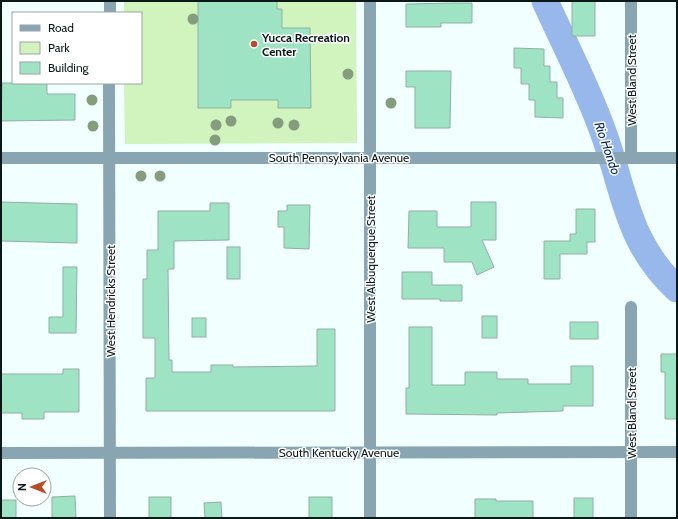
<svg xmlns="http://www.w3.org/2000/svg" width="678" height="519" font-family="Cabin,sans-serif">
  <style>
    .green { fill: #d1f3bd }
    .lines { fill: none; stroke-linecap: round; stroke-linejoin: round }
    .river { stroke: #98b8ec; stroke-width: 27 }
    .building { fill: #9de3c4; stroke: #93afa2 }
    .minor { stroke: #89a5b2; stroke-width: 12 }
    .tree { fill: #859c7d }
    .poi-dot { fill: #b44d28; stroke: #fff; stroke-width: 1.5 }
    .labels { text-anchor: middle; dominant-baseline: central; stroke-width: 3; stroke-linejoin: round; paint-order: stroke }
    .poi-label { font-size: 12px; font-weight: bold; fill: #0b1818; stroke: #fff; text-anchor: start }
    .street-label { font-size: 12px; fill: #0b1818; stroke: #fff }
    .water-label { font-size: 13px; font-style: italic; fill: #032661; stroke: #fff }
  </style>
  <rect width="100%" height="100%" fill="#f1ffff"/>
  <path class="green" d="M124 1H356L357 143 125 144 124 83H141V13H124Z"/>
  <g class="lines">
    <path class="river" d="M545 1C564 43 586 85 602 129 625 190 626 242 677 289"/>
  </g>
  <g class="building">
    <path d="M198 1H277V9H282V28H310L311 108H278V100H231V108H198Z"/>
    <rect x="572" y="1" width="23" height="35"/>
    <path d="M453 3H472V23H441V27H406V4Z"/>
    <path d="M514 48 544 49V66H550V82H557V98H563V118L535 117V100H529V84H521V68H514Z"/>
    <path d="M406 71H451L450 128H415V87H406Z"/>
    <path d="M2 83H47V94H75V120L1 121Z"/>
    <path d="M1 202 77 204V243L1 241Z"/>
    <path d="M471 202H496V240H482L494 267 477 275 472 262H444V248H408L409 211H437V227H471Z"/>
    <path d="M210 203H229V240L174 241V269H168L169 360H172V372H211V365H233V367L317 366V329H335V411H146V378H155V338H143V279H147V250H158V211H210Z"/>
    <path d="M287 205H310L309 249 284 248V227H278V211H287Z"/>
    <path d="M576 209H595V242H587V254H560V279H544V241H570V234H576Z"/>
    <rect x="227" y="247" width="13" height="32"/>
    <path d="M63 267H77L76 333H49V317H63Z"/>
    <path d="M402 272H432V285H462V301H440V299H402Z"/>
    <rect x="482" y="316" width="15" height="22"/>
    <rect x="192" y="318" width="14" height="19"/>
    <rect x="570" y="322" width="28" height="17"/>
    <path d="M409 327H432V385H465V372H497V379H528V384H571V366H593V406H563V411L497 413V415L406 414V388H409Z"/>
    <path d="M661 354H677V419H665V372H661Z"/>
    <path d="M63 369H79V412H44V419H22V413H1V374H63Z"/>
    <path d="M75 496 76 518H52V497Z"/>
    <rect x="149" y="497" width="22" height="21"/>
    <rect x="309" y="497" width="23" height="21"/>
    <rect x="574" y="498" width="19" height="20"/>
    <path d="M475 499H496V501H533V518H475Z"/>
    <rect x="1" y="500" width="15" height="18"/>
    <path d="M221 502 222 518H205L204 503Z"/>
  </g>
  <g class="lines">
    <g class="minor">
      <path d="M370 1V518"/>
      <path d="M631 1V158"/>
      <path d="M110 13V1"/>
      <path d="M109 83 110 518"/>
      <path d="M1 158H677"/>
      <path d="M1 453 677 452"/>
      <path d="M631 518V307"/>
    </g>
  </g>
  <g class="tree">
    <circle cx="193" cy="19" r="5.5"/>
    <circle cx="348" cy="74" r="5.5"/>
    <circle cx="92" cy="100" r="5.5"/>
    <circle cx="391" cy="103" r="5.5"/>
    <circle cx="231" cy="121" r="5.5"/>
    <circle cx="278" cy="123" r="5.5"/>
    <circle cx="216" cy="125" r="5.5"/>
    <circle cx="294" cy="125" r="5.5"/>
    <circle cx="93" cy="126" r="5.5"/>
    <circle cx="215" cy="140" r="5.5"/>
    <circle cx="141" cy="176" r="5.5"/>
    <circle cx="160" cy="176" r="5.5"/>
  </g>
  <circle class="poi-dot" cx="254" cy="44" r="4"/>
  <g class="labels">
    <g class="poi-label">
      <text x="262" y="37">Yucca Recreation<tspan x="262" dy="14">Center</tspan></text>
    </g>
    <g class="street-label">
      <text transform="translate(631 80) rotate(-90)">West Bland Street</text>
      <text x="339" y="157">South Pennsylvania Avenue</text>
      <text transform="translate(370 259) rotate(-90)">West Albuquerque Street</text>
      <text transform="translate(110 301) rotate(-90)">West Hendricks Street</text>
      <text transform="translate(631 413) rotate(-90)">West Bland Street</text>
      <text x="339" y="452">South Kentucky Avenue</text>
    </g>
    <g class="water-label">
      <text transform="translate(608 148) rotate(71)">Rio Hondo</text>
    </g>
  </g>
  <rect width="678" height="519" fill="none" stroke="#0b1818" stroke-width="4"/>
  <rect x="12" y="12" width="130" height="72" fill="#ffffff" stroke="#9da3a3"/>
  <rect x="20" y="25" width="20" height="6" fill="#89a5b2" stroke="#9da3a3"/>
  <text x="48" y="32" font-size="12" fill="#0b1818">Road</text>
  <rect x="20" y="42" width="20" height="12" fill="#d1f3bd" stroke="#9da3a3"/>
  <text x="48" y="52" font-size="12" fill="#0b1818">Park</text>
  <rect x="20" y="62" width="20" height="12" fill="#9de3c4" stroke="#9da3a3"/>
  <text x="48" y="72" font-size="12" fill="#0b1818">Building</text>
  <g transform="translate(32 487) rotate(270)"><circle r="19" fill="#ffffff" stroke="#9da3a3"/>
  <path d="M0-3L7 15L0 10L-7 15Z" fill="#b44d28"/>
  <text y="-6" font-size="11" font-weight="bold" text-anchor="middle" fill="#0b1818">N</text>
  </g>
</svg>
